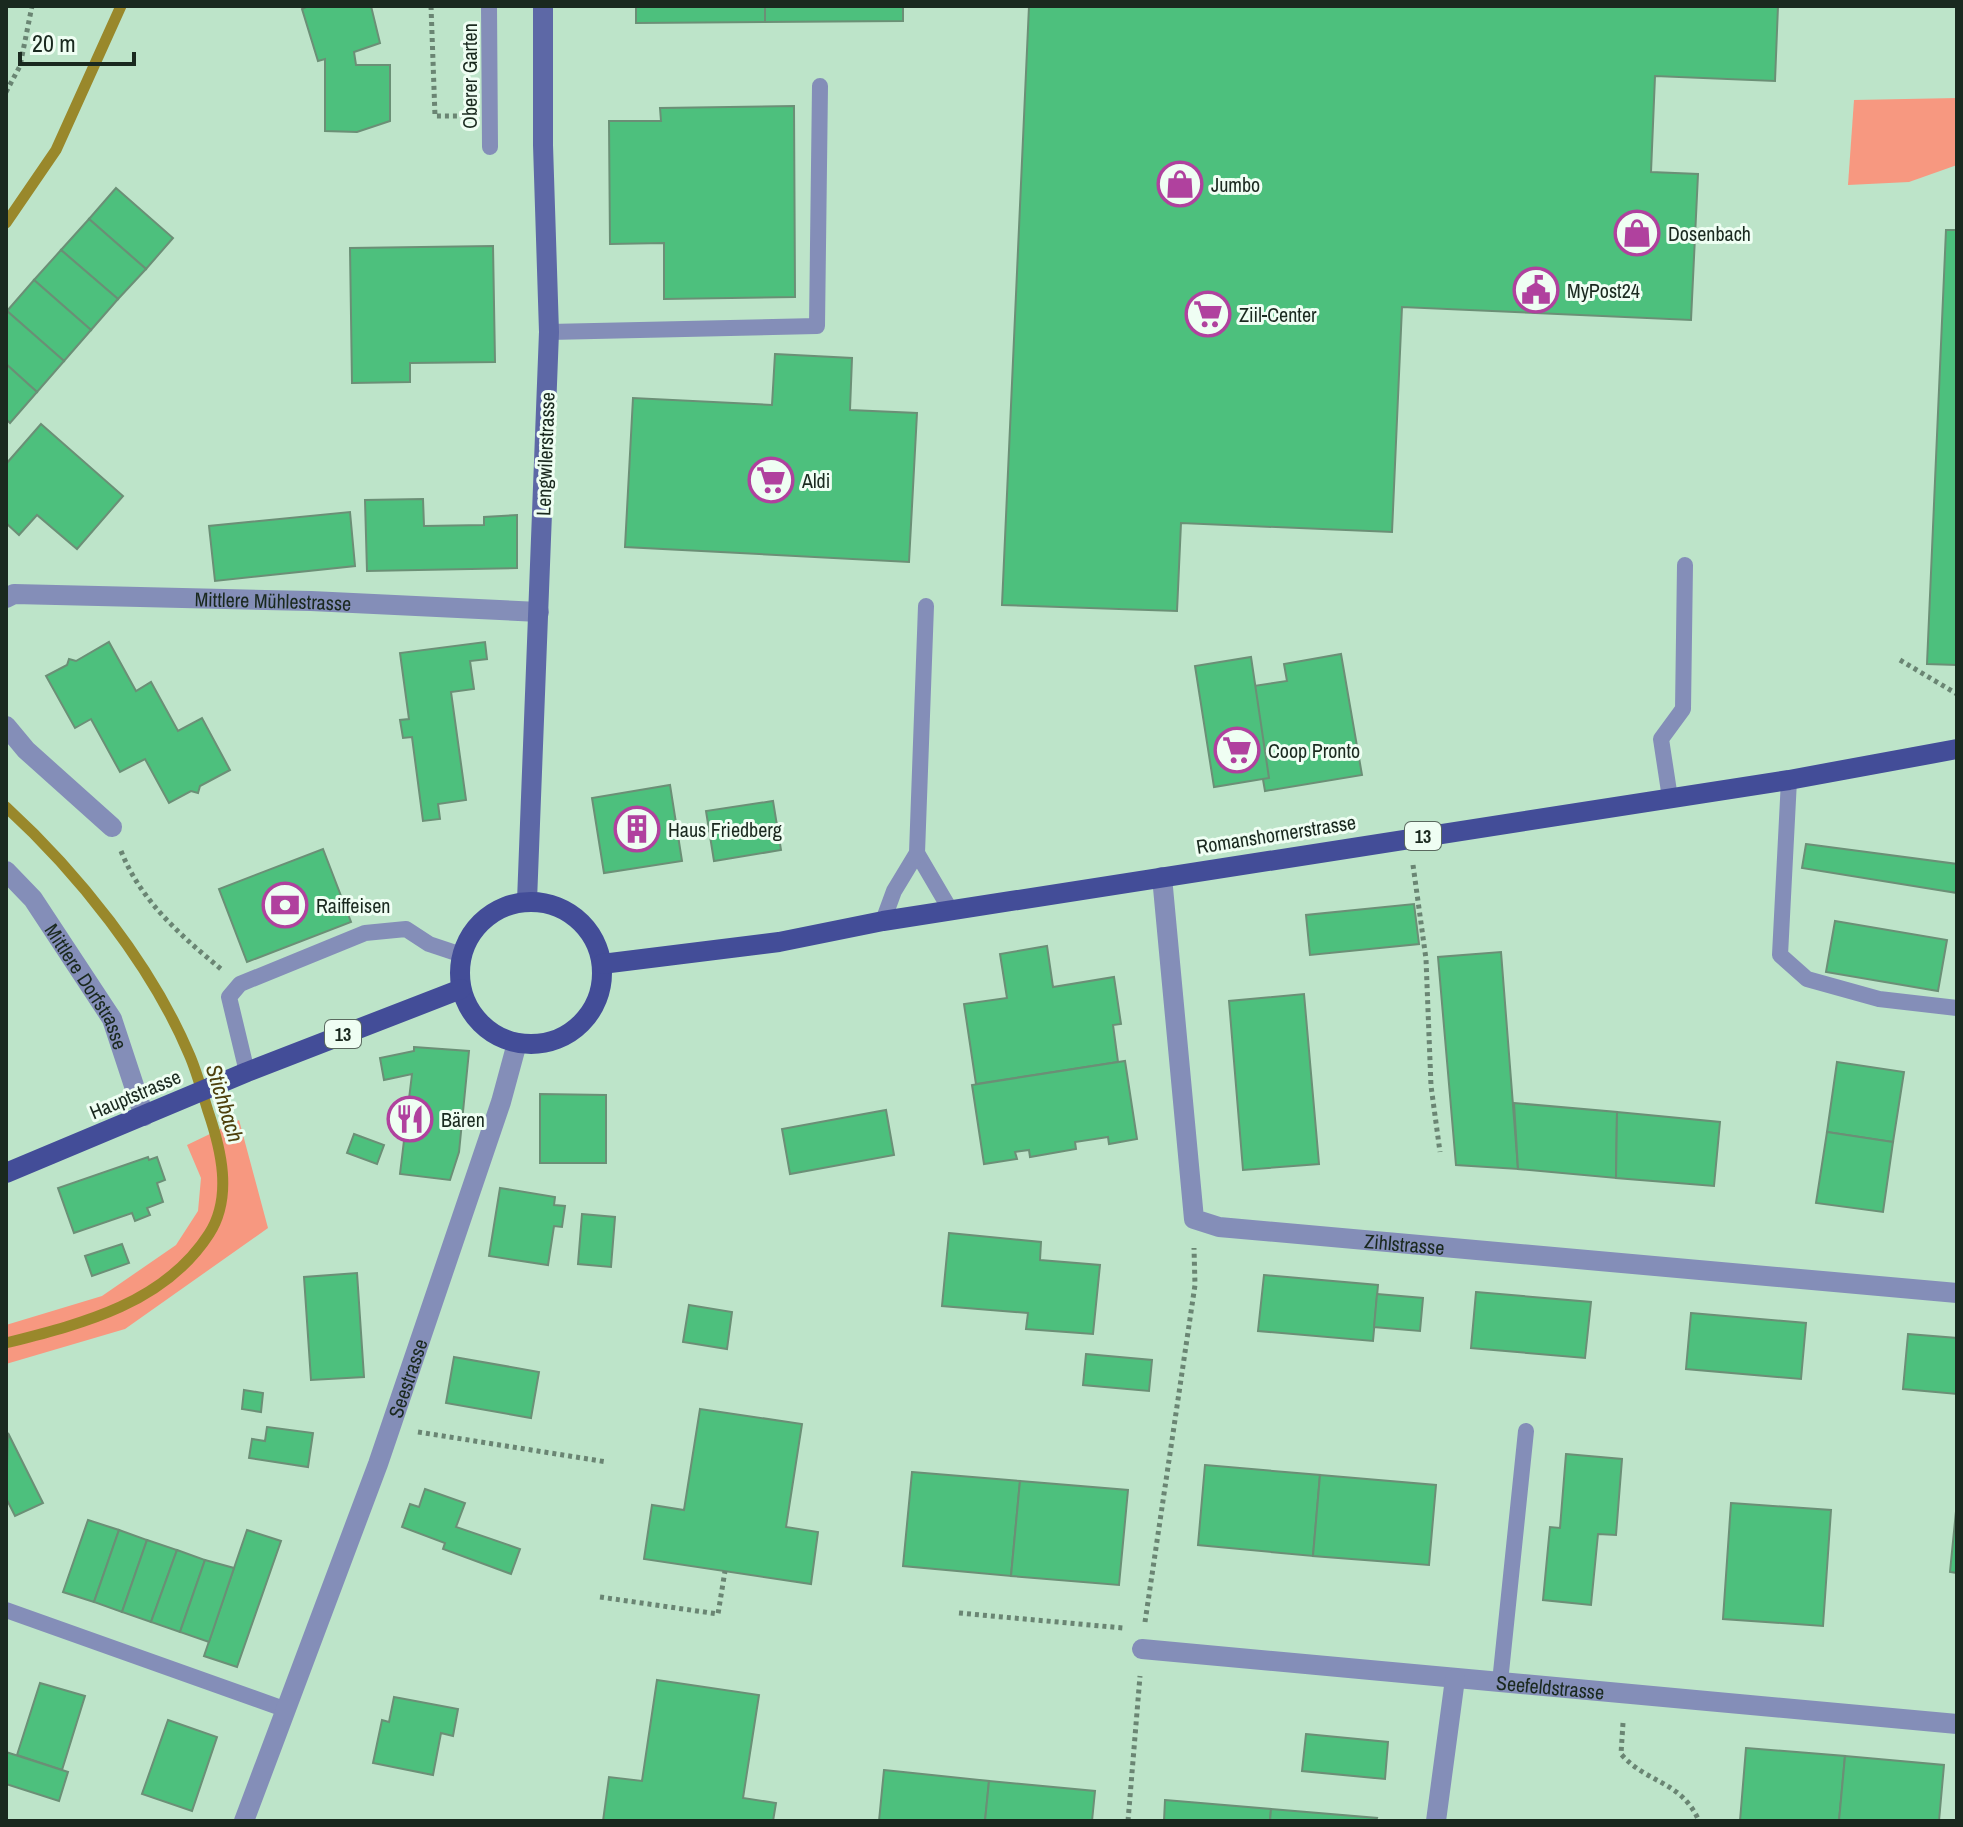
<svg xmlns="http://www.w3.org/2000/svg" width="1963" height="1827" font-family="'Archivo Narrow',sans-serif">
  <style>
    .green { fill: #f79880 }
    .lines { fill: none; stroke-linecap: round; stroke-linejoin: round }
    .stream { stroke: #99882b; stroke-width: 11 }
    .building { fill: #4dc07d; stroke: #6b8f76; stroke-width: 2 }
    .path { stroke: #6a8573; stroke-width: 5; stroke-dasharray: 4 4; stroke-linecap: butt }
    .lane { stroke: #848eb8; stroke-width: 16 }
    .street { stroke: #848eb8; stroke-width: 20 }
    .secondary { stroke: #5d68a6; stroke-width: 20 }
    .primary { stroke: #434d98; stroke-width: 20 }
    .labels { text-anchor: middle; dominant-baseline: central; stroke-width: 6; stroke-linejoin: round; paint-order: stroke }
    .shield { fill: #effef3; stroke: #5a695f; stroke-width: 2 }
    .shield-label { font-size: 18px; font-weight: bold; fill: #1a291f }
    .street-label { font-size: 20px; fill: #1a291f; stroke: #effef3 }
    .poi-label { font-size: 20px; fill: #1a291f; stroke: #effef3; text-anchor: start }
    .water-label { font-size: 22px; font-style: italic; fill: #4d400c; stroke: #effef3 }
  </style>
  <rect width="100%" height="100%" fill="#bde4c9"/>
  <g class="green">
    <path d="M1957 98V165L1909 182 1848 185 1854 100Z"/>
    <path d="M239 1120 268 1228 125 1329 6 1364V1325L102 1296 176 1245 198 1211 201 1178 187 1145Z"/>
  </g>
  <g class="lines">
    <g class="stream">
      <path d="M6 223 56 150 121 6"/>
      <path d="M6 807C77 872 151 964 189 1054 197 1072 202 1092 208 1111 221 1149 233 1197 209 1234 164 1304 81 1324 6 1343"/>
    </g>
  </g>
  <g class="building">
    <path d="M371 6 380 43 354 52 356 65H390V121L357 132 325 131V59L318 61 302 9 308 6Z"/>
    <path d="M636 6H765V22L636 23Z"/>
    <path d="M765 6H903V21L765 22Z"/>
    <path d="M1029 6H1778L1775 81 1655 76 1651 172 1698 174 1691 320 1402 307 1392 532 1181 523 1177 611 1002 605Z"/>
    <path d="M794 106 795 297 664 299V243L610 244 609 121H661L660 108Z"/>
    <path d="M116 188 173 238 146 269 89 219Z"/>
    <path d="M89 219 146 269 118 299 61 250Z"/>
    <path d="M1946 230H1957V665L1927 664Z"/>
    <path d="M493 246 495 362 410 363V382L352 383 350 248Z"/>
    <path d="M61 250 118 299 91 330 34 280Z"/>
    <path d="M34 280 91 330 64 361 7 311Z"/>
    <path d="M7 311 64 361 37 392 6 364Z"/>
    <path d="M775 354 852 358 850 410 917 413 909 562 625 547 633 398 772 405Z"/>
    <path d="M6 364 37 392 10 423 6 419Z"/>
    <path d="M41 424 123 496 77 549 37 515 19 535 6 523V464Z"/>
    <path d="M423 499 424 526 484 525V517L517 515V568L367 571 365 500Z"/>
    <path d="M350 512 355 566 215 581 209 526Z"/>
    <path d="M109 642 136 691 151 682 178 731 202 718 230 770 200 786 198 793 191 791 169 803 145 759 120 772 91 719 75 728 46 676 67 665 69 659 76 661Z"/>
    <path d="M485 642 487 659 470 661 474 689 451 692 466 800 438 804 440 819 423 821 412 737 403 738 400 720 409 719 400 653Z"/>
    <path d="M1341 654 1362 775 1265 791 1247 687 1287 681 1284 664Z"/>
    <path d="M1251 657 1269 778 1214 787 1195 666Z"/>
    <path d="M670 785 682 861 604 873 592 798Z"/>
    <path d="M773 801 781 850 714 861 706 811Z"/>
    <path d="M1806 844 1957 864V893L1802 868Z"/>
    <path d="M323 849 351 922 247 962 219 889Z"/>
    <path d="M1414 904 1419 944 1310 955 1306 915Z"/>
    <path d="M1835 921 1947 940 1938 991 1826 972Z"/>
    <path d="M1047 946 1053 987 1114 977 1121 1024 1113 1025 1118 1062 976 1084 964 1004 1007 998 1000 954Z"/>
    <path d="M1501 952 1518 1169 1456 1165 1438 957Z"/>
    <path d="M1304 994 1319 1164 1243 1170 1229 1001Z"/>
    <path d="M414 1047 469 1051 459 1152 450 1180 400 1174 412 1074 384 1080 380 1058 414 1051Z"/>
    <path d="M1125 1061 1137 1139 1109 1144 1108 1137 1075 1142 1076 1149 1030 1157 1029 1150 1015 1152 1017 1159 984 1164 972 1085Z"/>
    <path d="M1837 1062 1904 1072 1893 1142 1827 1132Z"/>
    <path d="M540 1094 606 1095V1163H540Z"/>
    <path d="M1514 1103 1617 1112 1616 1178 1518 1169Z"/>
    <path d="M886 1110 894 1155 790 1174 782 1129Z"/>
    <path d="M1617 1112 1720 1122 1714 1186 1616 1178Z"/>
    <path d="M1827 1132 1893 1142 1883 1212 1816 1203Z"/>
    <path d="M354 1134 384 1145 377 1164 347 1153Z"/>
    <path d="M148 1157 149 1160 157 1157 165 1180 157 1183 163 1202 147 1208 150 1215 135 1221 132 1213 74 1233 58 1188Z"/>
    <path d="M500 1188 555 1197 554 1205 565 1206 562 1227 554 1226 548 1265 489 1256Z"/>
    <path d="M582 1214 615 1217 611 1267 578 1264Z"/>
    <path d="M949 1233 1041 1242 1040 1260 1100 1265 1093 1334 1026 1329 1028 1313 942 1306Z"/>
    <path d="M122 1244 129 1263 92 1276 85 1256Z"/>
    <path d="M357 1273 364 1377 311 1380 304 1277Z"/>
    <path d="M1264 1275 1378 1285 1373 1341 1258 1331Z"/>
    <path d="M1476 1292 1591 1302 1585 1358 1471 1348Z"/>
    <path d="M1377 1294 1423 1298 1420 1331 1374 1327Z"/>
    <path d="M689 1305 732 1312 727 1349 683 1342Z"/>
    <path d="M1691 1313 1806 1323 1801 1379 1686 1369Z"/>
    <path d="M1908 1334 1957 1338V1394L1903 1389Z"/>
    <path d="M1086 1354 1152 1360 1149 1391 1083 1385Z"/>
    <path d="M454 1357 539 1372 531 1418 446 1403Z"/>
    <path d="M244 1390 263 1393 261 1412 242 1409Z"/>
    <path d="M700 1409 802 1424 786 1527 818 1532 811 1584 644 1559 652 1505 684 1510Z"/>
    <path d="M267 1427 313 1433 308 1467 249 1458 252 1439 265 1441Z"/>
    <path d="M8 1433 43 1503 15 1516 6 1498Z"/>
    <path d="M1566 1454 1622 1459 1616 1535 1598 1534 1591 1605 1543 1600 1550 1527 1560 1528Z"/>
    <path d="M1205 1465 1320 1475 1313 1556 1198 1545Z"/>
    <path d="M912 1472 1020 1481 1011 1576 903 1566Z"/>
    <path d="M1320 1475 1436 1485 1429 1565 1313 1556Z"/>
    <path d="M1020 1481 1128 1490 1119 1585 1011 1576Z"/>
    <path d="M425 1489 465 1503 456 1527 520 1549 511 1574 443 1549 445 1543 402 1527 410 1504 419 1507Z"/>
    <path d="M1957 1501V1573L1950 1572Z"/>
    <path d="M1731 1503 1831 1510 1823 1626 1723 1619Z"/>
    <path d="M88 1520 119 1530 94 1602 63 1592Z"/>
    <path d="M119 1530 147 1540 122 1612 94 1602Z"/>
    <path d="M247 1530 281 1541 237 1667 204 1656Z"/>
    <path d="M147 1540 177 1550 151 1622 122 1612Z"/>
    <path d="M177 1550 205 1560 180 1632 151 1622Z"/>
    <path d="M205 1560 234 1568 209 1642 180 1632Z"/>
    <path d="M657 1680 759 1695 743 1798 776 1803 773 1821H603L609 1777 642 1781Z"/>
    <path d="M40 1683 85 1696 62 1770 17 1755Z"/>
    <path d="M394 1697 458 1709 453 1736 441 1733 433 1775 373 1763 382 1720 389 1722Z"/>
    <path d="M168 1720 217 1737 192 1811 142 1794Z"/>
    <path d="M1306 1734 1388 1742 1385 1779 1302 1771Z"/>
    <path d="M1746 1748 1845 1756 1839 1821H1740Z"/>
    <path d="M6 1752 68 1772 59 1801 6 1784Z"/>
    <path d="M1845 1756 1944 1765 1939 1821H1839Z"/>
    <path d="M884 1770 989 1781 985 1821H879Z"/>
    <path d="M989 1781 1095 1791 1092 1821H985Z"/>
    <path d="M1165 1800 1271 1809 1270 1821H1164Z"/>
    <path d="M1271 1809 1377 1818 1376 1821H1270Z"/>
  </g>
  <g class="lines">
    <g class="path">
      <path d="M431 6 435 116H464"/>
      <path d="M6 92 20 66 32 6"/>
      <path d="M1900 660 1957 694"/>
      <path d="M121 851C141 901 180 935 221 969"/>
      <path d="M1413 865 1426 959 1431 1086 1440 1152"/>
      <path d="M418 1432 607 1462"/>
      <path d="M600 1597 718 1614 725 1571"/>
      <path d="M959 1613 1123 1628"/>
      <path d="M1145 1622 1195 1285 1194 1248"/>
      <path d="M1623 1723 1621 1754C1647 1784 1681 1780 1699 1821"/>
      <path d="M1128 1821 1140 1676"/>
    </g>
    <g class="lane">
      <path d="M489 6 490 147"/>
      <path d="M549 332 817 326 820 86"/>
      <path d="M1789 780 1780 955 1807 979 1879 999 1957 1008"/>
      <path d="M1670 798 1661 739 1683 709 1685 565"/>
      <path d="M917 853 951 911"/>
      <path d="M883 921 894 891 917 853 926 606"/>
      <path d="M247 1072 229 997 240 984 365 933 406 929 429 944 462 955"/>
      <path d="M6 1610 284 1709"/>
      <path d="M1500 1682 1526 1431"/>
    </g>
    <g class="street">
      <path id="s1" d="M6 598 14 594 311 601 539 612"/>
      <path d="M6 726 26 750 112 827"/>
      <path id="s2" d="M6 871 33 899 112 1019 144 1116"/>
      <path id="s3" d="M1162 877 1194 1219 1219 1227 1957 1293"/>
      <path id="s4" d="M1142 1649 1957 1724"/>
      <path id="s5" d="M244 1821 378 1464 501 1102 517 1043"/>
      <path d="M1436 1821 1455 1679"/>
    </g>
    <path class="secondary" d="M527 901 549 332 543 145V6"/>
    <g class="primary">
      <circle cx="531" cy="973" r="71"/>
      <path d="M602 964 779 942 883 921 1789 780 1957 749"/>
      <path d="M6 1173 247 1072 461 989"/>
    </g>
  </g>
  <defs>
    <g id="shop-ring" transform="scale(2.3)"><circle r="9.5" fill="#effef3" stroke="#b0419e" stroke-width="1.5"/><path d="M-5-2.5h2.3a2.7 3.5 0 0 1 5.4 0H5L5.5 6h-11ZM-1.5-2.5h3a1.5 2.3 0 0 0-3 0Z" fill="#b0419e"/></g>
    <g id="civic-ring" transform="scale(2.3)"><circle r="9.5" fill="#effef3" stroke="#b0419e" stroke-width="1.5"/><path d="M-.6-6.5H3V-4.5H.6V-3L4-1V1h2V6H-6V1h2V-1L-.6-3ZM-1.2 2.5V6h2.4V2.5Z" fill="#b0419e"/></g>
    <g id="supermarket-ring" transform="scale(2.3)"><circle r="9.5" fill="#effef3" stroke="#b0419e" stroke-width="1.5"/><path d="M-6-5.5h2.5l.6 2H6L4.5 2H-2.5L-4.4-4H-6ZM-1.5 3.2a1.3 1.3 0 1 0 .1 0ZM3 3.2a1.3 1.3 0 1 0 .1 0Z" fill="#b0419e"/></g>
    <g id="building-ring" transform="scale(2.3)"><circle r="9.5" fill="#effef3" stroke="#b0419e" stroke-width="1.5"/><path d="M-4-6H4V6H1V3H-1V6H-4ZM-2.5-4.3h1.7v1.8h-1.7ZM.8-4.3h1.7v1.8H.8ZM-2.5-1h1.7V.8h-1.7ZM.8-1h1.7V.8H.8Z" fill="#b0419e"/></g>
    <g id="bank-ring" transform="scale(2.3)"><circle r="9.5" fill="#effef3" stroke="#b0419e" stroke-width="1.5"/><path d="M-6-4H6V4H-6ZM0-2.3a2.3 2.3 0 1 0 0 4.6a2.3 2.3 0 1 0 0-4.6Z" fill="#b0419e"/></g>
    <g id="restaurant-ring" transform="scale(2.3)"><circle r="9.5" fill="#effef3" stroke="#b0419e" stroke-width="1.5"/><path d="M-5-6h1v4h1v-4h1v4h1v-4h1v5L-1.5 .5V6h-2V.5L-5-1ZM5-6V6H3V1.5H1.5Q1.5-4 5-6Z" fill="#b0419e"/></g>
  </defs>
  <g fill-rule="evenodd">
    <use href="#shop-ring" x="1180" y="184"/>
    <use href="#shop-ring" x="1637" y="233"/>
    <use href="#civic-ring" x="1536" y="290"/>
    <use href="#supermarket-ring" x="1208" y="314"/>
    <use href="#supermarket-ring" x="771" y="480"/>
    <use href="#supermarket-ring" x="1237" y="750"/>
    <use href="#building-ring" x="637" y="829"/>
    <use href="#bank-ring" x="285" y="905"/>
    <use href="#restaurant-ring" x="410" y="1119"/>
  </g>
  <g class="labels">
    <g class="shield">
      <rect x="1405" y="822" width="36" height="28" rx="6"/>
      <rect x="325" y="1020" width="36" height="28" rx="6"/>
    </g>
    <g class="shield-label">
      <text x="1423" y="836">13</text>
      <text x="343" y="1034">13</text>
    </g>
    <g class="street-label">
      <text transform="translate(469 76) rotate(-90)">Oberer Garten</text>
      <text transform="translate(545 454) rotate(-88)">Lengwilerstrasse</text>
      <text stroke="none"><textPath href="#s1" startOffset="268">Mittlere Mühlestrasse</textPath></text>
      <text transform="translate(1276 834) rotate(-9)">Romanshornerstrasse</text>
      <text stroke="none"><textPath href="#s2" startOffset="142">Mittlere Dorfstrasse</textPath></text>
      <text transform="translate(135 1094) rotate(-23)">Hauptstrasse</text>
      <text stroke="none"><textPath href="#s3" startOffset="556">Zihlstrasse</textPath></text>
      <text stroke="none"><textPath href="#s5" startOffset="472">Seestrasse</textPath></text>
      <text stroke="none"><textPath href="#s4" startOffset="410">Seefeldstrasse</textPath></text>
    </g>
    <g class="poi-label">
      <text x="1211" y="184">Jumbo</text>
      <text x="1668" y="233">Dosenbach</text>
      <text x="1567" y="290">MyPost24</text>
      <text x="1239" y="314">Ziil-Center</text>
      <text x="802" y="480">Aldi</text>
      <text x="1268" y="750">Coop Pronto</text>
      <text x="668" y="829">Haus Friedberg</text>
      <text x="316" y="905">Raiffeisen</text>
      <text x="441" y="1119">Bären</text>
    </g>
    <g class="water-label">
      <text transform="translate(225 1103) rotate(73)">Stichbach</text>
    </g>
  </g>
  <rect width="1963" height="1827" fill="none" stroke="#1a291f" stroke-width="16"/>
  <path d="M20 52v12h114v-12" fill="none" stroke="#1a291f" stroke-width="4"/>
  <text x="32" y="52" font-size="24" fill="#1a291f" stroke="#effef3" stroke-width="6" paint-order="stroke">20 m</text>
</svg>
